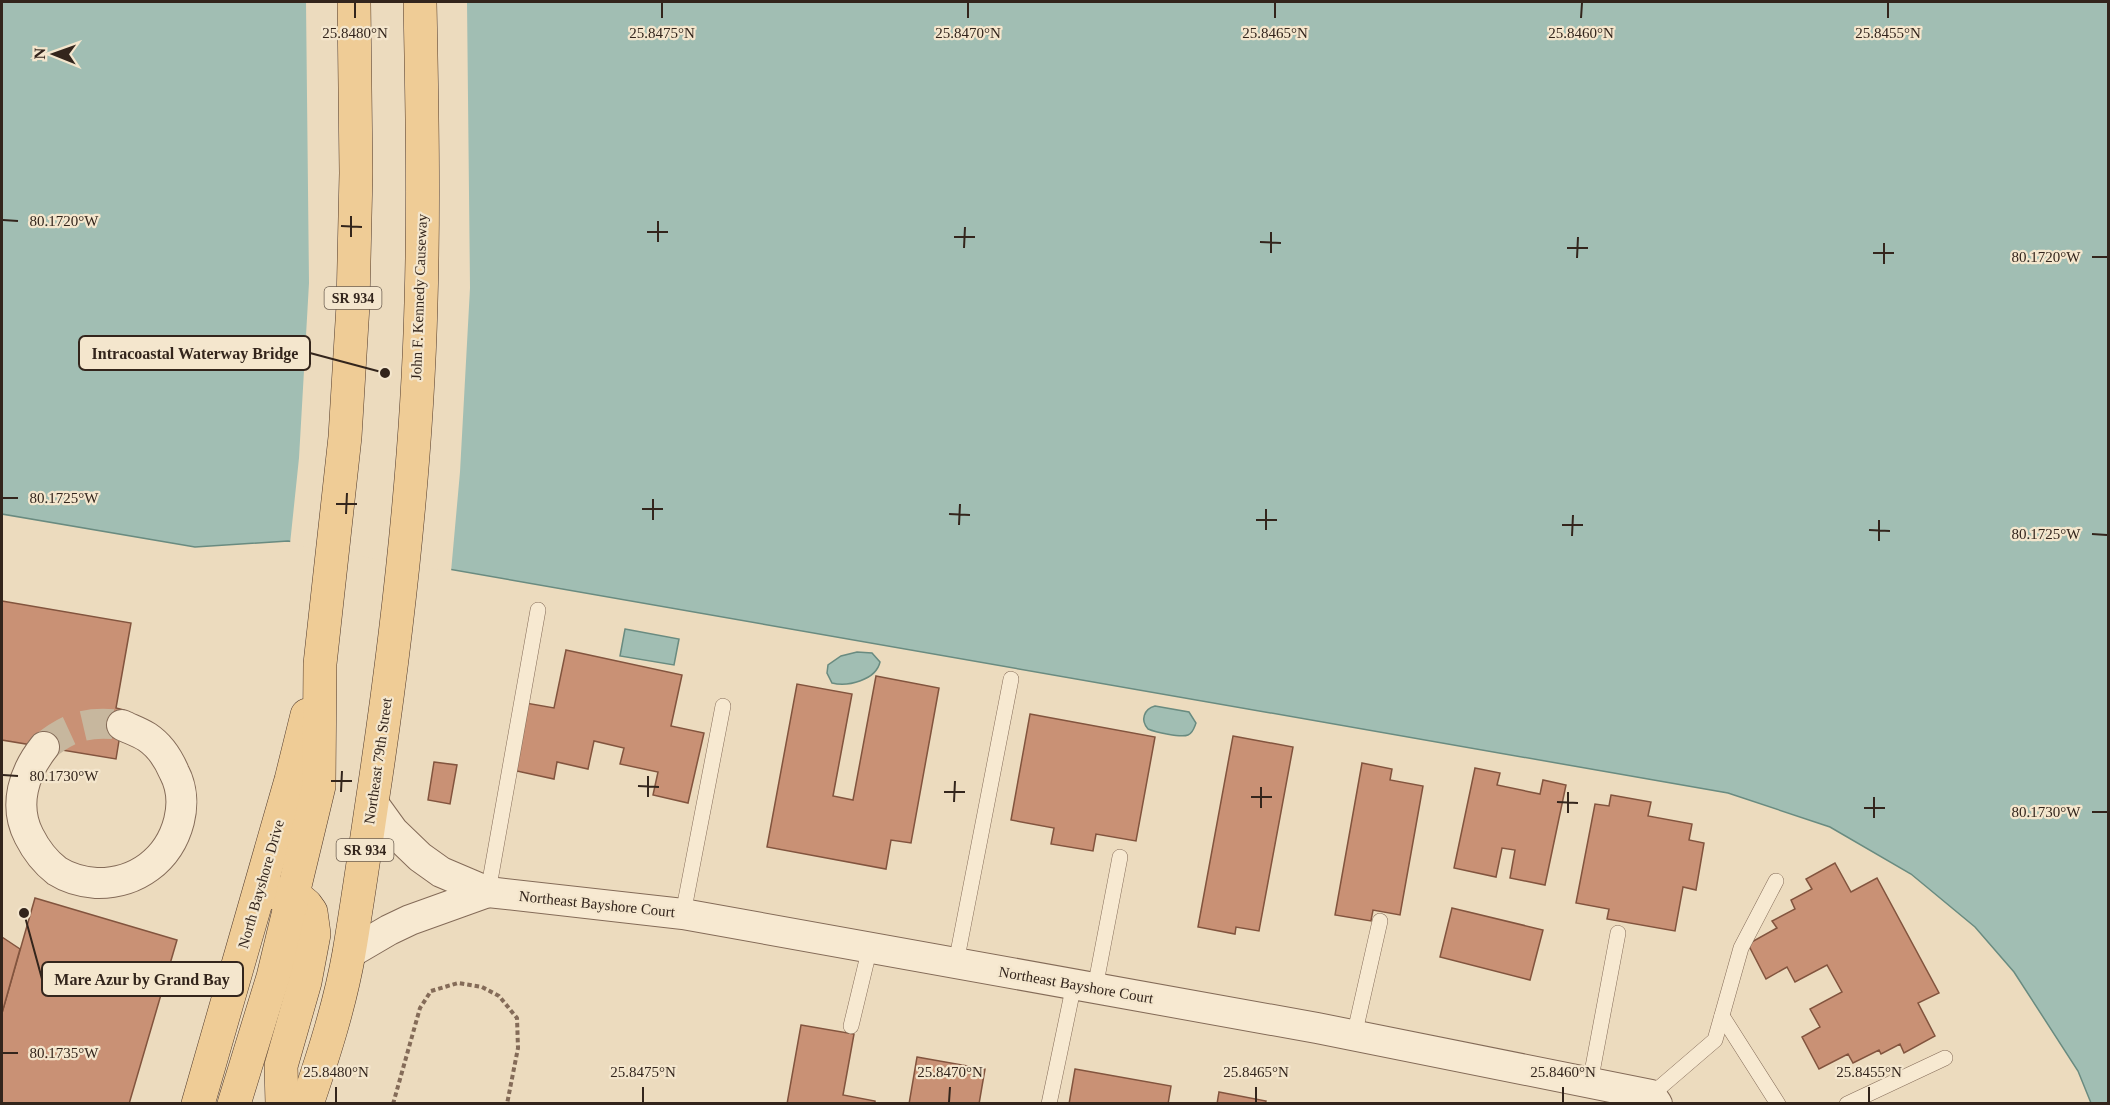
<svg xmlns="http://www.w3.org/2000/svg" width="2110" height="1105" font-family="Georgia,serif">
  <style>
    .water { fill: #a1beb3; stroke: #698b80; stroke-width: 1.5 }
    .pier { fill: #ecdbbe }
    .building { fill: #c99175; stroke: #82543e; stroke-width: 1.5 }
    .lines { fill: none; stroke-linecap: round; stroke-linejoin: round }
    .street-tunnel { stroke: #c7b79e; stroke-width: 30; stroke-dasharray: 30 15; stroke-linecap: butt }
    .lane-casing { stroke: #846b58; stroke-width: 16 }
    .street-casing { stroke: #846b58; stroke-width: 32 }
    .primary-casing { stroke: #513a2c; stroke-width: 34 }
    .path { stroke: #846b58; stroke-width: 4; stroke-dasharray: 4.5 3; stroke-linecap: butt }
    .lane { stroke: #f7e9d1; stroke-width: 15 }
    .street { stroke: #f7e9d1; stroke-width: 30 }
    .primary { stroke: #efcc96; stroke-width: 33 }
    .ticks { fill: none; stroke: #33251c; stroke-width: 2 }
    .labels { text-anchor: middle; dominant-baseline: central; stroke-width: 4.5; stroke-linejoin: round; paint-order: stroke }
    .shield { fill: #f4e6cd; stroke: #6d5f51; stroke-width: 1.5 }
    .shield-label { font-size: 14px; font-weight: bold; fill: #33251c }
    .street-label { font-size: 15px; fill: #33251c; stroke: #f4e6cd }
    .ticks-label { font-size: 15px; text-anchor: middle; fill: #33251c; stroke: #f4e6cd; stroke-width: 4.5; stroke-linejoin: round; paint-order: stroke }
    .leader { fill: none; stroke: #33251c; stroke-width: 2 }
    .callout-dot { fill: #33251c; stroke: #f4e6cd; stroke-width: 2 }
    .callout { fill: #f4e6cd; stroke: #33251c; stroke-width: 2 }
    .callout-label { font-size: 16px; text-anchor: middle; font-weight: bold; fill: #33251c }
  </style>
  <rect width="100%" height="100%" fill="#ecdbbe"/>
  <g class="water">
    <path d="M2 2H2108V1103H2091L2078 1071 2014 972 1975 927 1911 874 1830 827 1728 793 288 541 195 547 2 514Z"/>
    <path d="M625 629 679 639 674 665 620 656Z"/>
    <path d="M857 652 872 653 880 662C876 680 848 687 832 683L827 673 828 665 841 656Z"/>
    <path d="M1155 706 1189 712 1196 723C1194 728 1193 733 1188 735 1181 738 1155 732 1148 729 1140 720 1144 709 1155 706Z"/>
  </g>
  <path class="pier" d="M306 2H467L470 288 460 472 451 572 290 544 299 458 309 283Z"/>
  <g class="building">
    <path d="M2 601 131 623 116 708 124 710 116 759 2 740Z"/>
    <path d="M566 650 682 675 671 726 704 733 688 803 653 795 658 772 620 764 624 748 594 741 588 769 557 762 554 779 512 770 526 703 554 708Z"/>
    <path d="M876 676 939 688 911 843 891 840 886 869 767 847 797 684 852 694 833 796 853 800Z"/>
    <path d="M1030 714 1155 737 1136 841 1096 834 1093 851 1051 844 1054 828 1011 820Z"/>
    <path d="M1233 736 1293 747 1259 931 1236 927 1235 934 1198 927Z"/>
    <path d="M434 762 457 765 450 804 428 800Z"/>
    <path d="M1362 763 1392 769 1390 780 1423 786 1400 915 1373 910 1371 921 1335 915Z"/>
    <path d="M1475 768 1500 773 1497 785 1540 794 1543 780 1566 785 1545 885 1510 878 1515 850 1502 848 1496 877 1454 868Z"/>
    <path d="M1611 795 1651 802 1648 816 1692 824 1689 840 1704 843 1696 890 1683 887 1675 931 1607 919 1609 909 1576 903 1595 804 1609 806Z"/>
    <path d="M1835 863 1851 892 1877 878 1939 993 1918 1003 1935 1036 1904 1053 1900 1044 1881 1054 1879 1050 1853 1063 1848 1054 1819 1069 1802 1037 1820 1027 1810 1009 1842 992 1827 965 1795 982 1787 967 1766 979 1748 944 1777 928 1772 921 1795 909 1791 900 1812 889 1806 879Z"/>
    <path d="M35 898 177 940 129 1104H2V1013Z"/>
    <path d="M1452 908 1543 930 1530 980 1440 957Z"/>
    <path d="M2 937 20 949 2 1013Z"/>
    <path d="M801 1025 854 1034 843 1095 875 1101V1104H787Z"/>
    <path d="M917 1057 985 1069 979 1104H909Z"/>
    <path d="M1075 1069 1171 1086 1168 1104H1069Z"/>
    <path d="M1219 1092 1266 1101 1265 1104H1217Z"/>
  </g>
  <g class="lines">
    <path class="street-tunnel" d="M44 747C70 726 88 721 122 725"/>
    <g class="lane-casing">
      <g id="lane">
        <path d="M488 892 538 610"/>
        <path d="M683 914 723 706"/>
        <path d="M956 963 1011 679"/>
        <path d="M1095 988 1120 857"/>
        <path d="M1722 1016 1778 1104"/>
        <path d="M851 1026 870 947"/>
        <path d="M1354 1036 1380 921"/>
        <path d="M1590 1083 1618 933"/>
        <path d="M1651 1095 1715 1040 1741 948 1776 881"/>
        <path d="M1049 1104 1074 984"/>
        <path d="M1847 1104 1945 1058"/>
      </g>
    </g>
    <g class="street-casing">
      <g id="street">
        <path d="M44 747C24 772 13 805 29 836 36 850 44 861 57 871 68 878 83 882 96 883 136 884 169 860 179 821 183 805 182 787 174 772 168 758 159 745 147 737 139 732 130 729 122 725"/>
        <path d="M372 802 393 831 420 857 441 872 488 892 683 914 1317 1028 1651 1095 1657 1104"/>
        <path d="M348 954 389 930 410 920 488 892"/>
      </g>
    </g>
    <g class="primary-casing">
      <g id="primary">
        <path d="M278 894 300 900 306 905 311 912 314 934 305 982 281 1066 282 1104"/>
        <path d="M198 1104 291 780 307 715"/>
        <path d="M234 1104 273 977 319 786 320 664 345 437 353 305 356 173 354 2"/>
        <path d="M307 1104C324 1054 340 1004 349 953 359 894 367 835 376 776 399 620 417 461 421 303 424 203 422 102 420 2"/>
      </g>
    </g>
    <path class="path" d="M393 1104 420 1008 431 991 458 983 482 987 499 996 517 1018 518 1048 507 1104"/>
    <use href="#lane" class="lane"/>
    <use href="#street" class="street"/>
    <use href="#primary" class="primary"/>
  </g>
  <path class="ticks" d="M355 18V3M662 18V3M968 18V3M1275 18V3M1581 18 1582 3M1888 18V3M3 220 18 221M341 226 362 227M647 232H668M351 237V216M954 237H975M658 242V221M1260 242 1281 243M964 248 965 227M1567 248H1588M1271 253V232M1873 253H1894M2092 257H2107M1577 258 1578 237M1884 264V243M3 498H18M336 504H357M642 509H663M346 514 347 493M949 514 970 515M653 520V499M1256 520H1277M959 525 960 504M1562 525H1583M1266 530V509M1869 530 1890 531M2092 534 2107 535M1572 536 1573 515M1879 541V520M3 775 18 776M331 781H352M638 786 659 787M341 792 342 771M944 792H965M648 797V776M1251 797H1272M954 802 955 781M1557 802 1578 803M1261 808V787M1864 808H1885M2092 812H2107M1568 813V792M1874 818V797M3 1053H18M336 1102V1087M643 1102V1087M949 1102 950 1087M1256 1102V1087M1563 1102V1087M1869 1102V1087"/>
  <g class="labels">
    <g class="shield">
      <rect x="324.5" y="287" width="57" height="22" rx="4.5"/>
      <rect x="336.5" y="839" width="57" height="22" rx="4.5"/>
    </g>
    <g class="shield-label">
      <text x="353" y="298">SR 934</text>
      <text x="365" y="850">SR 934</text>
    </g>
    <g class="street-label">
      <text transform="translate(419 297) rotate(-88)">John F. Kennedy Causeway</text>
      <text transform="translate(378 761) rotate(-82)">Northeast 79th Street</text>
      <text transform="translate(261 884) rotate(-74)">North Bayshore Drive</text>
      <text transform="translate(597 904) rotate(6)">Northeast Bayshore Court</text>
      <text transform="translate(1076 985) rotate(10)">Northeast Bayshore Court</text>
    </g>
  </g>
  <g class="ticks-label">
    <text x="355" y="38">25.8480°N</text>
    <text x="662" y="38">25.8475°N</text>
    <text x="968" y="38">25.8470°N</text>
    <text x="1275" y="38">25.8465°N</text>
    <text x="1581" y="38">25.8460°N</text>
    <text x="1888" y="38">25.8455°N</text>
    <text x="64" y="226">80.1720°W</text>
    <text x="2046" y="262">80.1720°W</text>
    <text x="64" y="503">80.1725°W</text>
    <text x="2046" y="539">80.1725°W</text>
    <text x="64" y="781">80.1730°W</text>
    <text x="2046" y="817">80.1730°W</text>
    <text x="64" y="1058">80.1735°W</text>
    <text x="336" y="1077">25.8480°N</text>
    <text x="643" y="1077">25.8475°N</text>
    <text x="950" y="1077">25.8470°N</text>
    <text x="1256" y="1077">25.8465°N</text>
    <text x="1563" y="1077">25.8460°N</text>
    <text x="1869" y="1077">25.8455°N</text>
  </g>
  <path class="leader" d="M385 373L310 353M24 913L42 979"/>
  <g class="callout-dot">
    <circle cx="385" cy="373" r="6"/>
    <circle cx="24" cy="913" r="6"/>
  </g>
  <g class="callout">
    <rect x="79" y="336" width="231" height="34" rx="6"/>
    <rect x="42" y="962" width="201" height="34" rx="6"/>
  </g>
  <g class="callout-label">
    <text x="195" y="359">Intracoastal Waterway Bridge</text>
    <text x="142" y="985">Mare Azur by Grand Bay</text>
  </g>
  <rect width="2110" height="1105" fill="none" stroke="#33251c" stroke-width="6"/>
  <g transform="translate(54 54) rotate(271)" stroke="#f4e6cd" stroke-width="4.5" paint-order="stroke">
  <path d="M0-4.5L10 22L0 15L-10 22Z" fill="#33251c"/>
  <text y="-9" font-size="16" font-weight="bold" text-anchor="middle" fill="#33251c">N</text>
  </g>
</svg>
